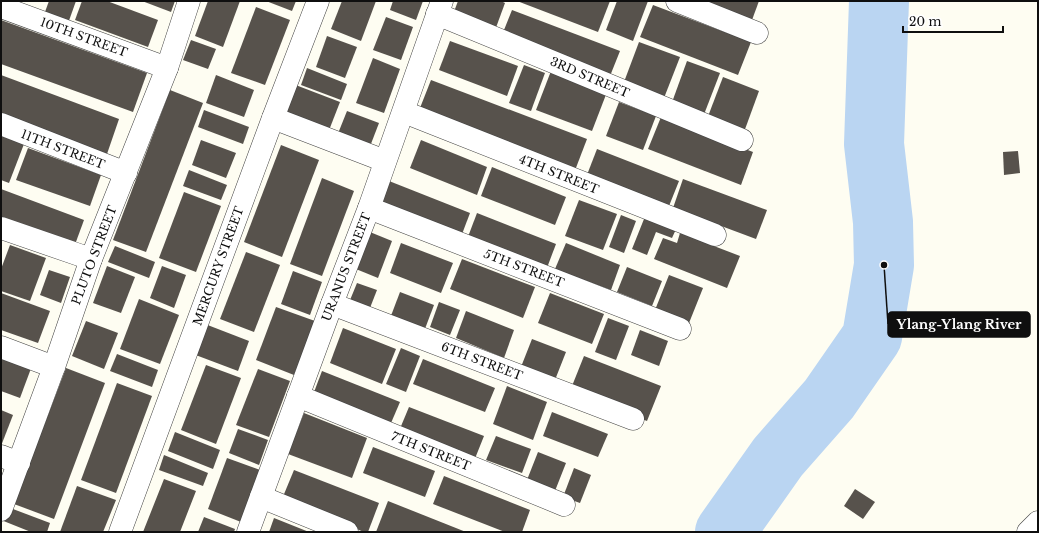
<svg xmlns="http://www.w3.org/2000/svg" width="1039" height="533" font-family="'Libre Baskerville',serif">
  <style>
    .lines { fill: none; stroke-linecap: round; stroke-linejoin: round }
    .river { stroke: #bad5f2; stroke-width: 60 }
    .building { fill: #57524c }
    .minor-casing { stroke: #424242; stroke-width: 23 }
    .minor { stroke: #fff; stroke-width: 22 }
    .labels { text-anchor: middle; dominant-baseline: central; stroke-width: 4; stroke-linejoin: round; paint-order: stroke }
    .street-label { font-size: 12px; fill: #0f0f0f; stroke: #fff }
    .leader { fill: none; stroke: #0f0f0f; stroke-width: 1.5 }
    .callout-dot { fill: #0f0f0f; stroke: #fff; stroke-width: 1.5 }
    .callout { fill: #0f0f0f; stroke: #0f0f0f; stroke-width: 1.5 }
    .callout-label { font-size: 13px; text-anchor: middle; font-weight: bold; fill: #fff }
  </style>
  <rect width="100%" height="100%" fill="#fefdf2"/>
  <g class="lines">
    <path class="river" d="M725 532 778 457 829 399 872 337 884 265 883 222 874 144 879 1"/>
  </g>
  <g class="building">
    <path d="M49 1H76L66 29 42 20Z"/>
    <path d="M82 1H107L158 20 148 47 75 20Z"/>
    <path d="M142 1H175L171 12Z"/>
    <path d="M208 1H240L223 47 195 36Z"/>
    <path d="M266 1H296L292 11Z"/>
    <path d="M342 1H376L361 41 331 29Z"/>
    <path d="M393 1H423L416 20 390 10Z"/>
    <path d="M458 1H501L505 3 494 33 452 17Z"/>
    <path d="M517 1H610L598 32Z"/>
    <path d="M617 1H648L633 41 606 30Z"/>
    <path d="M704 1H759L752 20Z"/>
    <path d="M653 5 751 42 738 75 640 37Z"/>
    <path d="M256 7 290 20 265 85 231 73Z"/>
    <path d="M512 10 620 51 610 76 502 35Z"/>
    <path d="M386 17 413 27 401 60 373 50Z"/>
    <path d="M1 20 147 73 133 112 1 64Z"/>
    <path d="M327 36 357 47 345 78 316 67Z"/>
    <path d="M191 40 216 49 208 69 183 60Z"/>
    <path d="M450 41 518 66 507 96 439 70Z"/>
    <path d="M639 42 680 57 664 98 624 82Z"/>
    <path d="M373 58 400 69 384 113 356 103Z"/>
    <path d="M687 61 720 73 703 117 671 105Z"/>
    <path d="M524 65 545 73 531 111 509 103Z"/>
    <path d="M307 68 347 84 341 100 301 85Z"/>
    <path d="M551 71 607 92 592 131 536 110Z"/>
    <path d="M1 75 119 119 107 154 1 115Z"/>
    <path d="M216 75 254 90 244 117 206 103Z"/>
    <path d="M723 77 759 91 744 132 707 119Z"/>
    <path d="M431 80 587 139 574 173 418 113Z"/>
    <path d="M293 84 340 102 326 138 279 120Z"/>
    <path d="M170 90 203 103 146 252 113 240Z"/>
    <path d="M619 102 656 116 643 150 606 136Z"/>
    <path d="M204 110 249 127 243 144 198 127Z"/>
    <path d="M347 111 379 123 369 149 337 136Z"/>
    <path d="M661 117 753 152 741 185 648 149Z"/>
    <path d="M1 136 24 144 9 183 1 180Z"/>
    <path d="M201 140 236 153 226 178 192 165Z"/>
    <path d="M421 140 487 167 477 195 410 168Z"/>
    <path d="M281 145 319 160 282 257 244 242Z"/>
    <path d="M28 148 101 175 90 206 16 180Z"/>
    <path d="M597 149 679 181 667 211 585 180Z"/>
    <path d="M1018 151 1020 173 1004 175 1003 152Z"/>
    <path d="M492 167 566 197 555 225 481 196Z"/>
    <path d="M189 170 227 185 221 200 183 186Z"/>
    <path d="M322 178 354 191 322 276 290 264Z"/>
    <path d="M683 179 767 210 756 239 673 208Z"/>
    <path d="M389 181 470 213 459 242 378 209Z"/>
    <path d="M1 189 84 220 73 250 1 224Z"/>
    <path d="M184 192 221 206 196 272 159 258Z"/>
    <path d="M579 200 617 214 603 250 565 236Z"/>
    <path d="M477 213 556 244 545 273 466 242Z"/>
    <path d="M646 214 677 227 672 238 656 232 647 255 632 249Z"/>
    <path d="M621 215 636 221 624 253 609 247Z"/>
    <path d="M365 230 392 241 378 278 351 267Z"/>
    <path d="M680 233 740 256 727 288 654 259 663 238 677 243Z"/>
    <path d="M401 243 453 263 441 293 390 273Z"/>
    <path d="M566 243 620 265 611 290 555 269Z"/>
    <path d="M10 245 46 258 30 301 1 291V269Z"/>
    <path d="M115 246 155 262 149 278 108 262Z"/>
    <path d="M246 252 280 265 254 332 220 319Z"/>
    <path d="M462 259 535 287 523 318 450 289Z"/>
    <path d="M107 266 135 277 121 313 93 303Z"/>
    <path d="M162 266 186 275 174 308 150 298Z"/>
    <path d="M627 267 662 281 652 306 617 292Z"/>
    <path d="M49 270 70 277 61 303 40 295Z"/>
    <path d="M293 271 322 282 310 315 281 304Z"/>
    <path d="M669 275 703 288 689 323 655 310Z"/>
    <path d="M357 283 377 290 368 313 348 305Z"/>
    <path d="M400 292 434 305 423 334 389 321Z"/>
    <path d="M1 293 50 311 38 343 1 330Z"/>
    <path d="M550 293 604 314 592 344 538 323Z"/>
    <path d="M139 299 179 315 160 364 120 349Z"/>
    <path d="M439 302 460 310 450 335 430 327Z"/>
    <path d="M276 307 315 321 294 375 256 360Z"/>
    <path d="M466 311 514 330 504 358 456 338Z"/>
    <path d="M608 318 629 326 616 360 595 352Z"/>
    <path d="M86 321 118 333 104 369 72 356Z"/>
    <path d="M205 324 249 341 238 371 193 354Z"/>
    <path d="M343 328 396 349 382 384 330 363Z"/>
    <path d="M640 330 668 341 659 366 631 355Z"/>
    <path d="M532 339 566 352 553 385 519 372Z"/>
    <path d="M401 348 420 356 406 392 386 384Z"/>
    <path d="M1 352 33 363 20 398 1 391Z"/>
    <path d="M117 354 158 370 152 387 110 371Z"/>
    <path d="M584 356 661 386 647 421 570 391Z"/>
    <path d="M423 359 495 388 485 412 413 384Z"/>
    <path d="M206 365 241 378 216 444 181 430Z"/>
    <path d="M66 368 105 383 54 519 14 504Z"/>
    <path d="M258 369 290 381 269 437 236 425Z"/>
    <path d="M322 371 400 402 388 430 311 400Z"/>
    <path d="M117 383 152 396 116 493 81 480Z"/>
    <path d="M507 386 547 402 533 440 493 424Z"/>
    <path d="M409 407 484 436 474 461 399 431Z"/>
    <path d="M1 410 13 415 1 446Z"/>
    <path d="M552 412 608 434 598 457 543 436Z"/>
    <path d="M304 413 367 438 352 478 288 454Z"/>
    <path d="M238 429 268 440 259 465 229 453Z"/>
    <path d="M175 432 220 450 213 469 168 451Z"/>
    <path d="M496 436 531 449 522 473 486 460Z"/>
    <path d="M373 447 435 471 425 497 363 473Z"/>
    <path d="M538 452 566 463 553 496 525 485Z"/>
    <path d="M164 455 208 473 203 486 159 470Z"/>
    <path d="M227 458 260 470 241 522 208 509Z"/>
    <path d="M574 468 591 475 580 503 563 497Z"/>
    <path d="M294 470 379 503 368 532H364L282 499Z"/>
    <path d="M444 476 530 510 522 532H505L433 504Z"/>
    <path d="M164 479 196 491 187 514 180 532H143Z"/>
    <path d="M77 486 116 500 103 532H60Z"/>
    <path d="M855 489 875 502 863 519 844 506Z"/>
    <path d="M388 501 466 532H376Z"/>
    <path d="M5 506 50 523 47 532H31L1 520Z"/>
    <path d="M204 517 235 529 234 532H198Z"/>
    <path d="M274 518 309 532H269Z"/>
  </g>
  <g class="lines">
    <g class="minor-casing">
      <g id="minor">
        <path d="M677 1 757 33"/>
        <path d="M1 7 167 68"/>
        <path d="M437 14 742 140"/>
        <path d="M404 112 715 235"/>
        <path d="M273 118 385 161"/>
        <path d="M1 124 126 173"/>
        <path d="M369 208 680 329"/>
        <path d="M1 228 91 259"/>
        <path d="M332 304 633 419"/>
        <path d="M1 347 54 367"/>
        <path d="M298 396 564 505"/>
        <path d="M1 456 19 463"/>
        <path d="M261 497 347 532"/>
        <path d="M1 510 54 367 91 259 167 68 189 1"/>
        <path d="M120 532 273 118 318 1"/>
        <path d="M248 532 332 304 369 208 442 1"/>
        <path d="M1028 532 1038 522"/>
      </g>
    </g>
    <use href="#minor" class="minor"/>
  </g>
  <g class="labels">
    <g class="street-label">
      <text transform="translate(84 37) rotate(20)">10TH STREET</text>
      <text transform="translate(590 77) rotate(23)">3RD STREET</text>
      <text transform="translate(63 149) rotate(21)">11TH STREET</text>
      <text transform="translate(559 174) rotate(22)">4TH STREET</text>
      <text transform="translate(94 255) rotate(-69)">PLUTO STREET</text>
      <text transform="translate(218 266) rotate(-70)">MERCURY STREET</text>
      <text transform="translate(346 267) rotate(-69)">URANUS STREET</text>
      <text transform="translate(524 268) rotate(21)">5TH STREET</text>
      <text transform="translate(482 361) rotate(21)">6TH STREET</text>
      <text transform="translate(431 451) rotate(22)">7TH STREET</text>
    </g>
  </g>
  <path class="leader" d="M884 265L888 324"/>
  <circle class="callout-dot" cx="884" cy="265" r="4"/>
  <rect class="callout" x="888" y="312" width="142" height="25" rx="4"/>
  <g class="callout-label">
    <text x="959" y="329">Ylang-Ylang River</text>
  </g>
  <rect width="1039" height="533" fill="none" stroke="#0f0f0f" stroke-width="4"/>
  <path d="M903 26v6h100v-6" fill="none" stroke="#0f0f0f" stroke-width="2"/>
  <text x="909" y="26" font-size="12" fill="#0f0f0f" stroke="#ffffff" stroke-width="3" paint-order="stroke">20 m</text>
</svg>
